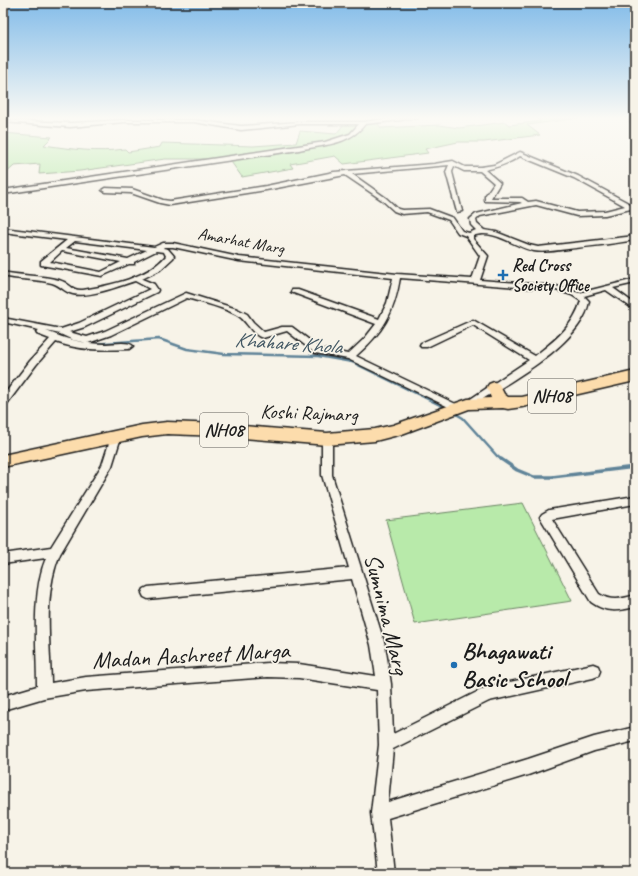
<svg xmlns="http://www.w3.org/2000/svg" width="638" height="876" font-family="Caveat,sans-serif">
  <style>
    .green { fill: #b8eaaa; stroke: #6a8363 }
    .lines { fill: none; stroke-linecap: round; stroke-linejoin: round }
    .stream-far1 { stroke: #5f8398; stroke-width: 2.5 }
    .stream { stroke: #5f8398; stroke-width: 3.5 }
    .minor-casing { stroke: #1c1c1c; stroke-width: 3 }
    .primary-casing { stroke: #1c1c1c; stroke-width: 3 }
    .minor { fill: #f7f3e8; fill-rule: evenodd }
    .primary { fill: #fcdcac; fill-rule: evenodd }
    .poi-dot { fill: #1f6fb2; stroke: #f7f3e8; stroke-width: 1.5 }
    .labels { text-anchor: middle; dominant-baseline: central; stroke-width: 3.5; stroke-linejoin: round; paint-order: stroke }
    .far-street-label { font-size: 17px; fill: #1c1c1c; stroke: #f7f3e8 }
    .far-poi-label { font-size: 17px; font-weight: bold; fill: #1c1c1c; stroke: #f7f3e8; text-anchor: start }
    .shield { fill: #f7f3e8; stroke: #5e5c59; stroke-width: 1 }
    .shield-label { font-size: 19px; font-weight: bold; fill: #1c1c1c }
    .street-label { font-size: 20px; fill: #1c1c1c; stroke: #f7f3e8 }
    .water-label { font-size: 21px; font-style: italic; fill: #435864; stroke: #f7f3e8 }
    .near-street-label { font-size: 24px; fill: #1c1c1c; stroke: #f7f3e8 }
    .near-poi-label { font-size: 24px; font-weight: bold; fill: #1c1c1c; stroke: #f7f3e8; text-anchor: start }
  </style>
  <rect width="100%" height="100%" fill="#f7f3e8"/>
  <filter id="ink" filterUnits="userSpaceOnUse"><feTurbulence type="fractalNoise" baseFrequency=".025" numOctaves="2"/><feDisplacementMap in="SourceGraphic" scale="8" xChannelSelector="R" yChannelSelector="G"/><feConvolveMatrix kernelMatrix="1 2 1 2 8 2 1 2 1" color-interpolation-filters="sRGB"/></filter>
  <g filter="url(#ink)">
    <g class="green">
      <path d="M537 118H578L527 125 540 135 484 142H458L425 149 428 153 344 164 335 156 290 164 293 168 242 177 229 159H165L80 171 39 174 40 164 14 166 3 176V133L52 137 44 145C71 149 97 153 125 149L128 152 160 147 162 143 253 146 296 143 300 131 336 134 344 124 376 121 381 128 439 125 459 128 505 122 509 125 541 121Z"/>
      <path d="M523 503 572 601 415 624 386 520Z"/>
    </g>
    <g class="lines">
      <g class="stream-far1">
        <path d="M55 333 77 341 93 344 159 339 187 349 224 354 318 356 352 362 446 408"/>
        <path d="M453 412 463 418 497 456 502 460"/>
      </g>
      <path class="stream" d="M501 459 517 470 534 477H552L635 467"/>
      <g class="minor-casing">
        <g id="minor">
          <path d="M393 118H418L365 124C350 145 322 145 299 150L3 194V190L325 142 350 134 359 124H300L241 130 194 122H124L70 127 3 122V120L70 123 124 120H194L241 126 300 122H363Z"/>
          <path d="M630 118H635V127L629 120Z"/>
          <path d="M520 152 578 176 632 205 635 204V208L605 215 577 216 536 205 480 216 476 220 477 224 484 230 496 232 529 245 538 247 635 236V240C613 244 590 246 568 249 557 250 545 253 534 251 514 247 494 228 473 236V239L488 256 480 280 556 286 579 293 635 279V283L613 288 635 304V310L606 290 584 296 589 301C588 306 587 311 584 316 566 352 506 384 471 406L468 407 463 404 529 360 473 325 427 347H421L420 345 421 343 473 320 535 356C555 340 573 327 581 301L572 295 556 290 400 278C394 314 383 332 356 356L460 406 462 408 457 411 348 359 315 353 287 331 263 338C252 335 248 323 240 317 225 307 203 303 187 298L111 335 88 343 73 340 60 334 46 331C67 339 81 344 106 344 114 344 128 341 133 346L129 349C105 350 80 351 56 342L36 365 6 405 3 406V396L30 361 50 339 37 334 36 332 39 330 3 322V318L61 329 79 323 150 289 135 281C119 286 89 298 73 294 64 292 60 285 52 283 36 279 19 280 3 276V272C21 276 41 275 59 280 70 283 71 291 83 290 112 285 147 278 166 256L164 252 156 251 134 262V264H129L102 276 41 265V261L67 240 3 232V228L154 247 163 243H173L239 257 397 274 472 279 480 256 466 236 458 233 449 220 427 212 402 214 394 211 382 200 345 175 266 190 170 205 160 203 131 193 105 192 102 190 105 188 132 189 163 200 170 201 266 186 334 172 434 164 453 161 465 167H481L494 165ZM520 156 574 178 625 206 605 211 577 212 536 201 528 202 522 198H491L500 183 485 170C498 167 510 163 520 156ZM449 165 446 172 457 212 462 211 452 172 454 166 464 171H480L494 183 485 196V201L520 202 522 203 476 214 470 219 471 225 476 230 469 233 462 231 453 218 429 209 402 210 398 209 386 198 352 174ZM75 241 147 250 128 259 66 248ZM164 247H173L239 261 393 278 387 303 379 319 298 290H292L291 292 376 324 365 338 348 354 321 349 292 327H282L264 332 253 322 247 314 237 309 186 293 105 331 87 337 69 332 85 327 157 292 158 290 154 284 142 279 160 270 173 258 174 256 168 249 163 248ZM62 251 121 262 101 272 50 262Z"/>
          <path d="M116 433 120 434 121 437 112 466 60 554C43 594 50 641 51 683L86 677 268 663 299 664 376 676 371 645 352 579 148 599 144 597 142 593 144 589 148 587 349 568 322 475V439L323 436H331L332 439V475L385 645 391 684 393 734 487 687 593 664 598 666 600 671 598 676 593 678 489 701 393 749 388 802 528 759 594 737 635 727V741L594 751 528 775 388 818 394 873H378L371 813 379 745 377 690 299 678 268 677 86 691 44 698 3 710V696L37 686C37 648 31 593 46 558L3 564V554L51 547 102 465 111 437 112 434Z"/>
          <path d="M635 496V504L552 519 599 594C611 602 622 599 635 595V607C618 611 606 613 591 602L540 517 542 514 549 510Z"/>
        </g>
      </g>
      <g class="primary-casing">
        <path id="primary" d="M635 371V381L522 407 508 409 503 408 469 409 402 434 375 441 327 445 220 436 167 434 142 437 3 467V455L142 425 167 422 220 424 327 433 375 429 393 425 468 399 491 398 487 387 489 384 494 382 499 384 504 394 508 397H522Z"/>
      </g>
      <use href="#minor" class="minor"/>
      <use href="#primary" class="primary"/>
    </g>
  </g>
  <linearGradient id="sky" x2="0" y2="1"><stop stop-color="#83bce9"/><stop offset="0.49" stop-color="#fbfaf5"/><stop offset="1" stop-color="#fbfaf5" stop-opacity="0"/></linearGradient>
  <rect width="638" height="241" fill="url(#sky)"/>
  <g class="poi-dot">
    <path d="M501 269h4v4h4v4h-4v4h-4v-4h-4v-4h4z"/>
    <circle cx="454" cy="665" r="4"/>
  </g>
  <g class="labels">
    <g class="far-street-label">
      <text transform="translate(241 241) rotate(10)">Amarhat Marg</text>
    </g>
    <g class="far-poi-label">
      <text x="512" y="265">Red Cross<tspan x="512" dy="20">Society Office</tspan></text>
    </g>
    <g class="shield">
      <rect x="528" y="379" width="48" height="34" rx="3"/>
      <rect x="200" y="413" width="48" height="34" rx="3"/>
    </g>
    <g class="shield-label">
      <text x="552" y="396">NH08</text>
      <text x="224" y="430">NH08</text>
    </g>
    <g class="street-label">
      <text transform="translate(309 413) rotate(2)">Koshi Rajmarg</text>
    </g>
    <g class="water-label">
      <text transform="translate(288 343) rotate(4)">Khahare Khola</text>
    </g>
    <g class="near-street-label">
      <text transform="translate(387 614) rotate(76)">Sumnima Marg</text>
      <text transform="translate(191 655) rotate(-3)">Madan Aashreet Marga</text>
    </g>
    <g class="near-poi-label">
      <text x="462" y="651">Bhagawati<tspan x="462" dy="28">Basic School</tspan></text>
    </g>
  </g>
  <rect width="638" height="876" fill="none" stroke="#f7f3e8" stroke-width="16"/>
  <rect x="8" y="8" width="622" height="860" fill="none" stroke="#1c1c1c" stroke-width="1.5" filter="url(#ink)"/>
</svg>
